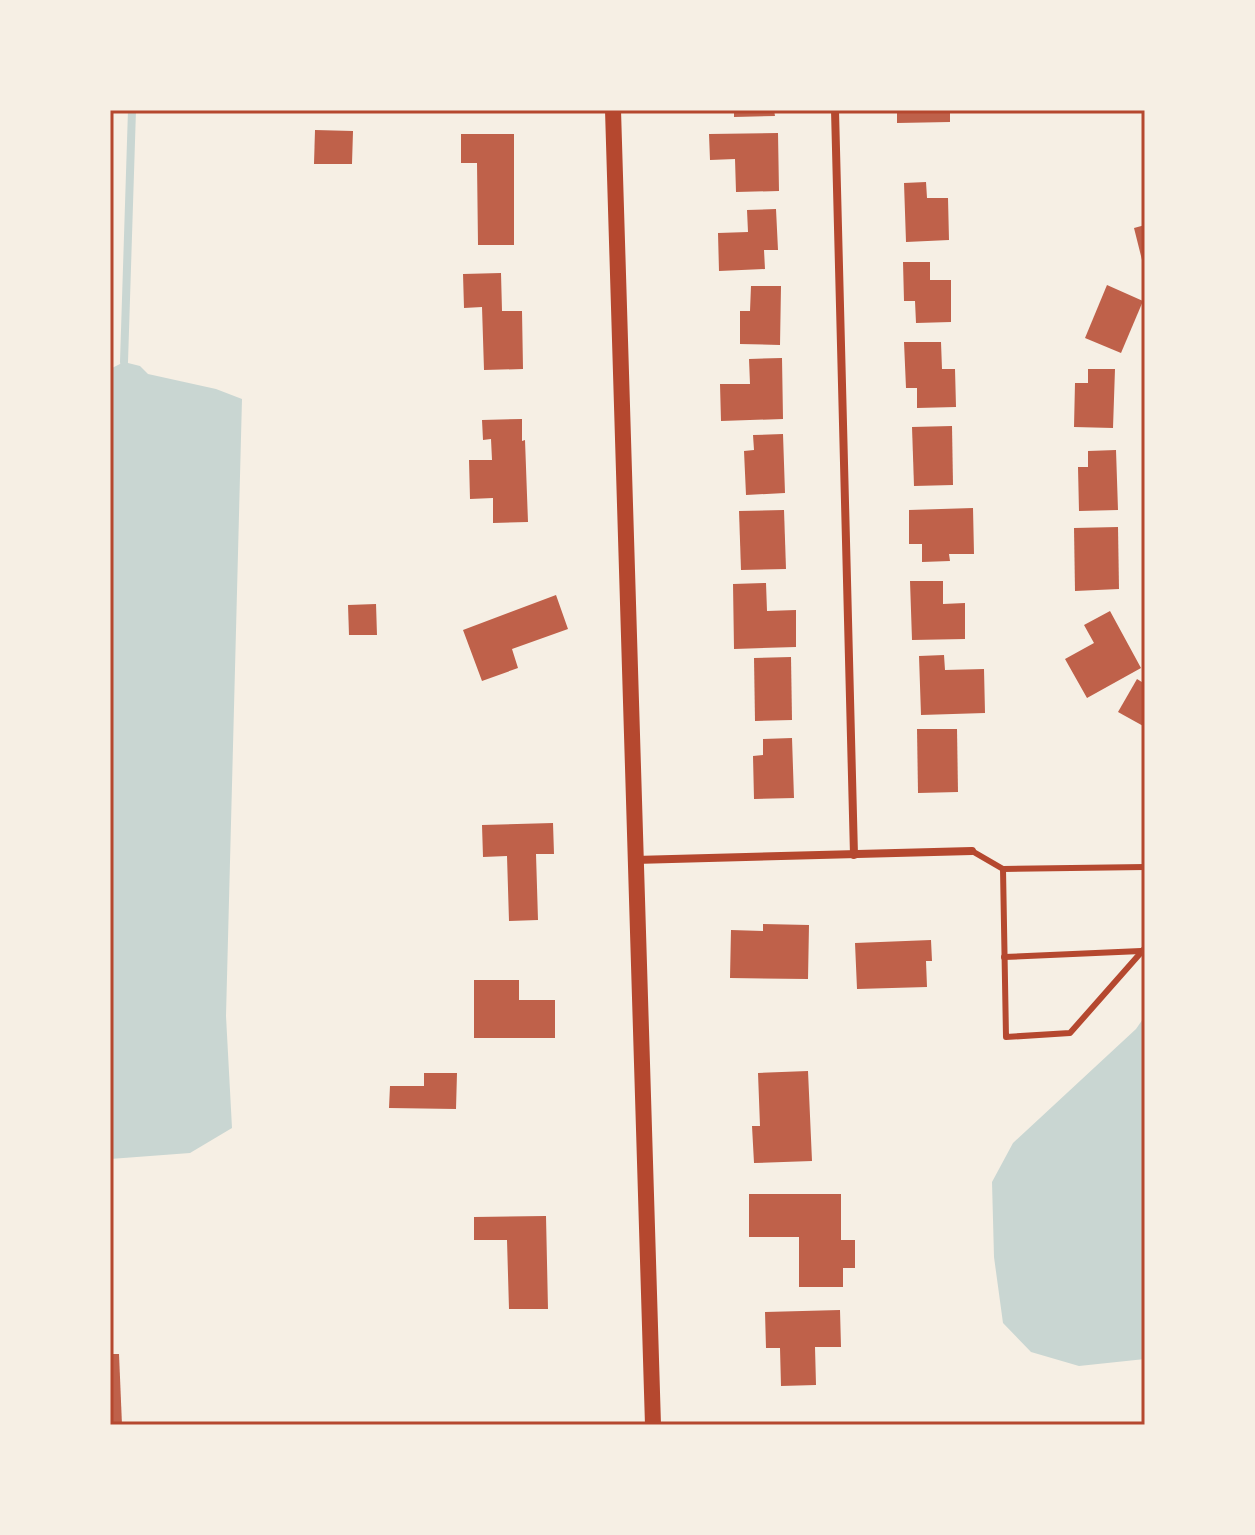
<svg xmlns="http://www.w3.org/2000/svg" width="1255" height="1535" font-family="Helvetica,sans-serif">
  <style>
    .water { fill: #c9d6d2 }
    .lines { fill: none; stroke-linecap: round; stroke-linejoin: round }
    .stream { stroke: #c9d6d2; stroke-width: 8 }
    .building { fill: #bf614a }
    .service { stroke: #b5482f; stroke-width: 6 }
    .minor { stroke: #b5482f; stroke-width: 8 }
    .secondary { stroke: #b5482f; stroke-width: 16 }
    .neatline { fill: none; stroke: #b5482f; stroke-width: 3 }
  </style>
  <rect width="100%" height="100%" fill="#f6efe4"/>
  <g class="water">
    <path d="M124 362 140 366 148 374 216 389 242 399 226 1016 232 1128 190 1153 110 1159V369Z"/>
    <path d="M1145 1016V1359L1079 1366 1031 1352 1003 1323 994 1257 992 1182 1013 1143 1136 1029Z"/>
  </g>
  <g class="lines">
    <path class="stream" d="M124 362 132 110"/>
  </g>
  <g class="building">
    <path d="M734 110H774L775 116 734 117Z"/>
    <path d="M897 110H950V122L897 123Z"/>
    <path d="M315 130 353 131 352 164H314Z"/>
    <path d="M778 133 779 191 736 192 735 159 710 160 709 134Z"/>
    <path d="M461 134H514V245H478L477 163H461Z"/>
    <path d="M926 182 927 198H948L949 240 906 242 904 183Z"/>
    <path d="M776 209 778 250H764L765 269 719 271 718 233 748 232 747 210Z"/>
    <path d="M1145 225V268H1144L1134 228Z"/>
    <path d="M903 262H930V280H951V322L916 323 915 301H904Z"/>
    <path d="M501 273 502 311H522L523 369 484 370 482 307 464 308 463 274Z"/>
    <path d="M1107 285 1143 301 1121 353 1085 338Z"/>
    <path d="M751 286H781L780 345 740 344V311H750Z"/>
    <path d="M904 342H941L942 369H955L956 407 917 408V388H906Z"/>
    <path d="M782 358 783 419 721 421 720 384H750L749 359Z"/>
    <path d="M1088 369H1115L1113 428 1074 427 1075 383H1088Z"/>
    <path d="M522 419V441L525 440 528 522 493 523V498L470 499 469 460H492L491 439 483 440 482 420Z"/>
    <path d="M952 426 953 485 914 486 912 427Z"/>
    <path d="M783 434 785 493 746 495 744 451 754 450 753 435Z"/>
    <path d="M1116 450 1118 510 1079 511 1078 467H1088V451Z"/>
    <path d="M973 508 974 554H949L950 561 922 562V544H909V510Z"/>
    <path d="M784 510 786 569 741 570 739 511Z"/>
    <path d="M1118 527 1119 589 1075 591 1074 528Z"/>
    <path d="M910 581H943V604L965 603V639L912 640Z"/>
    <path d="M766 583 767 611 796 610V647L734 649 733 584Z"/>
    <path d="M556 595 568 629 512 649 518 668 482 681 463 630Z"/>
    <path d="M376 604 377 635H349L348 605Z"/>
    <path d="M1110 611 1141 668 1087 698 1065 659 1094 643 1084 625Z"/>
    <path d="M944 655 945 670 984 669 985 713 921 715 919 656Z"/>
    <path d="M791 657 792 720 755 721 754 658Z"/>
    <path d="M1137 679 1145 684V727L1118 712Z"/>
    <path d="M917 729H957L958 792 918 793Z"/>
    <path d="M792 738 794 798 754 799 753 756 763 755V739Z"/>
    <path d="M553 823 554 854H536L538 920 509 921 507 856 483 857 482 825Z"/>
    <path d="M763 924 809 925 808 979 730 978 731 930 763 931Z"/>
    <path d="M931 940 932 961H926L927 987 857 989 855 943Z"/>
    <path d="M474 980H519V1000H555V1038H474Z"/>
    <path d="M808 1071 812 1161 754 1163 752 1126H760L758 1073Z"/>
    <path d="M424 1073H457L456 1109 389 1108 390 1086H424Z"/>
    <path d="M749 1194H841V1240H855V1268H843V1287H799V1237H749Z"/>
    <path d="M546 1216 548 1309H509L507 1240H474V1217Z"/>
    <path d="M840 1310 841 1347H815L816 1385 781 1386 780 1348H766L765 1312Z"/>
    <path d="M110 1354H119L122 1425H110Z"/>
  </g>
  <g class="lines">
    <g class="service">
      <path d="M972 851 1003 869 1145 867"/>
      <path d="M1003 869 1006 1037 1070 1033 1145 948"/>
      <path d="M1004 957 1141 951"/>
    </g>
    <g class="minor">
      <path d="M835 110 854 855"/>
      <path d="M635 860 972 851"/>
    </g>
    <path class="secondary" d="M613 110 653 1425"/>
  </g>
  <rect width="1255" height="1535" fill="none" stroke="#f6efe4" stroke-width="224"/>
  <rect x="112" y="112" width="1031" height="1311" class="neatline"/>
</svg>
